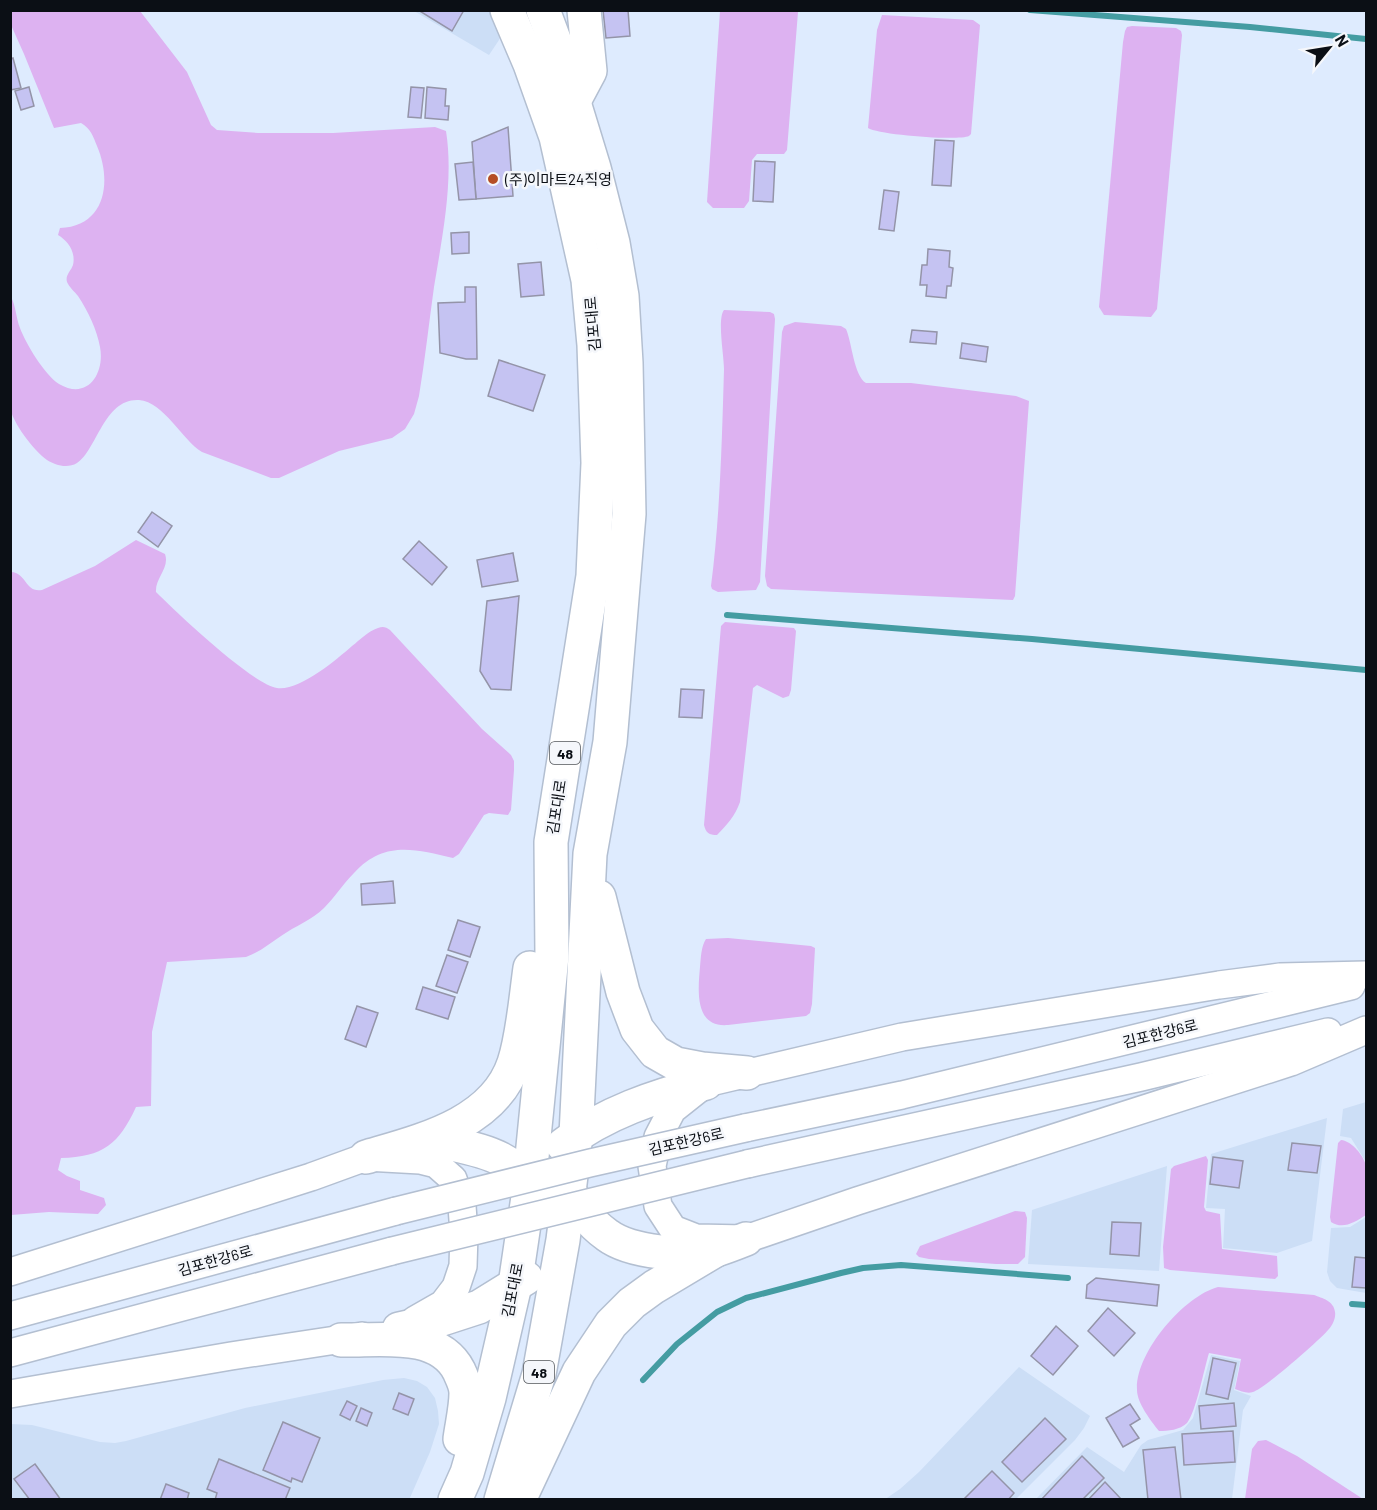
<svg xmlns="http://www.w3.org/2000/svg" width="1377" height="1510" font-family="Barlow,'Noto Sans KR',sans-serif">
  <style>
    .built { fill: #ccdef6 }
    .green { fill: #ddb2f1 }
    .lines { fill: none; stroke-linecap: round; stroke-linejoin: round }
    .stream { stroke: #449ca2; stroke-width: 6 }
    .building { fill: #c5c3f2; stroke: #9494a8; stroke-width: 1.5 }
    .minor-casing { stroke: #b3bfd1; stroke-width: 30 }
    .major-casing { stroke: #b3bfd1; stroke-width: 36 }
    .minor { stroke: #fff; stroke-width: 27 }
    .major { stroke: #fff; stroke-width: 33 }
    .minor-bridge-casing { stroke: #b3bfd1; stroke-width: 30; stroke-linecap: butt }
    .minor-bridge { stroke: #fff; stroke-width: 27 }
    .poi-dot { fill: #b54e25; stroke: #f5f7fb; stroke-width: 2 }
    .labels { text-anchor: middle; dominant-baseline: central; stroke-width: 5; stroke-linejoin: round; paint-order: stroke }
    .shield { fill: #f5f7fb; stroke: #51555a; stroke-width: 1.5 }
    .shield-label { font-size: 14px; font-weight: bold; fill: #0b0f15 }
    .poi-label { font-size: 15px; fill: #0b0f15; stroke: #f5f7fb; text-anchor: start }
    .street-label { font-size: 15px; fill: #0b0f15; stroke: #f5f7fb }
  </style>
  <rect width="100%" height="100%" fill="#deebfe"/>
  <g class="built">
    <path d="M414 11H496L502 30 499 40 489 55Z"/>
    <path d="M1366 1102V1162L1351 1138 1340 1136 1343 1109Z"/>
    <path d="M1327 1118 1312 1241 1277 1253 1223 1248 1225 1209 1206 1208 1211 1154Z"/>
    <path d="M1167 1166 1159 1271 1028 1264 1032 1210Z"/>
    <path d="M1366 1217V1293L1337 1288 1330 1281 1327 1272 1331 1228 1350 1227Z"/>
    <path d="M1211 1355 1240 1361 1234 1390 1251 1396 1243 1410 1232 1499 1035 1500 1087 1447 1124 1472 1141 1445 1148 1440 1183 1430 1193 1418Z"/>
    <path d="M1019 1367 1090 1416 1084 1428 1075 1440 1016 1499 884 1500 900 1489 919 1472Z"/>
    <path d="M404 1378 417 1381 427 1387 435 1398 438 1411 439 1424 430 1452 409 1500 11 1499 10 1424 32 1425 100 1442 115 1443 126 1441 245 1408 383 1380Z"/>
  </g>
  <g class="green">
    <path d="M11 10 140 11 187 72 211 125 217 130 258 133H333L435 127 446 131C454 181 442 238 434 287 429 323 425 359 419 396L414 414 405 429 392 438 339 451 279 478H271L202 452C182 440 164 402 139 400 104 398 97 450 77 463 67 469 55 465 47 460 34 451 12 422 10 407 9 396 10 383 10 371 10 346 10 321 11 297 16 306 16 318 20 328 26 344 44 374 59 384 88 401 105 373 100 347 97 330 88 311 78 296 75 292 69 287 67 282 65 275 71 271 73 265 76 252 68 241 58 235L60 228C106 226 112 181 97 146 93 136 91 129 81 123L54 128 24 54 11 25Z"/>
    <path d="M720 11 797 10 798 12 787 150 784 154H757L752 160 749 201 744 208H713L707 202Z"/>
    <path d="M882 15 973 20 980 25 971 134 969 136C958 141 879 135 868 128L877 30Z"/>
    <path d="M1132 26 1176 28 1181 31 1182 35 1157 309 1151 317 1104 315 1099 307 1123 42 1125 31 1127 27Z"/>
    <path d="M724 310 770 312 774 314 775 319 760 582 756 590 718 592 712 589 711 586C720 517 722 440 724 369 724 355 717 319 724 310Z"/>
    <path d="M795 322 841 326 846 329C852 343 854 376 866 383H911L1016 396 1029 401 1015 596 1013 600 771 589 767 586 765 576 782 332 784 326Z"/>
    <path d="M136 540 165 554C170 568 155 578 156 592 177 613 252 684 277 688 300 691 336 660 352 646 360 640 368 631 378 628 383 626 386 627 390 630L482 729 511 755 514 761V770L511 810 508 815 489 813 484 815 459 854 453 858C415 849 384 840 354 873 343 884 335 897 324 908 312 920 295 926 281 936 269 944 260 952 246 957L167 962 152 1032 151 1106 136 1107C119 1144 103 1157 61 1158L58 1170 67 1176 80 1181V1190L104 1198 106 1205 98 1214 49 1212 11 1215V572C27 573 25 593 42 590L95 566Z"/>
    <path d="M725 622 794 628 796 631 791 690 789 696 783 698 757 685 753 688 740 802C735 816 727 825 717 835 709 835 706 833 704 825L721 626Z"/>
    <path d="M728 938 811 946 815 948 812 1004 810 1013 806 1016 728 1025C694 1028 698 990 700 967 701 957 701 947 706 939Z"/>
    <path d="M1341 1140C1352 1141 1364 1156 1366 1166 1369 1177 1367 1204 1366 1215 1355 1222 1343 1230 1331 1222L1330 1217 1338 1143Z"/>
    <path d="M1206 1156 1208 1160 1204 1207 1206 1211 1220 1214 1222 1249 1277 1256 1278 1276 1275 1279 1170 1270 1164 1268 1163 1247 1171 1169 1174 1166Z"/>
    <path d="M1015 1211 1025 1212 1027 1218 1025 1257 1018 1264H996L929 1259 919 1257 916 1254 920 1246Z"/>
    <path d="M1218 1287 1314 1295C1322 1298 1334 1301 1335 1312 1336 1317 1333 1325 1329 1329 1321 1339 1264 1389 1253 1392 1247 1394 1241 1391 1235 1389L1241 1359 1209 1353C1204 1369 1196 1412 1187 1423 1180 1430 1168 1431 1159 1431 1151 1421 1137 1403 1137 1390 1135 1353 1184 1296 1218 1287Z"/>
    <path d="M1266 1440 1297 1456 1363 1499H1245L1252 1449 1258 1441Z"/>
  </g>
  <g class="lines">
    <g class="stream">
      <path d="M1030 10 1250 27 1366 39"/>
      <path d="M727 615 1032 639 1366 670"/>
      <path d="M1352 1304 1366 1305"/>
      <path d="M643 1380 677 1344 717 1312 746 1298 841 1273 863 1268 901 1265 1068 1278"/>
    </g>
  </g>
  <g class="building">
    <path d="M418 10H464L452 31Z"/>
    <path d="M603 10H628L630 36 606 38Z"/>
    <path d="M13 58 21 88 10 90V59Z"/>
    <path d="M29 87 34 106 21 110 15 91Z"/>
    <path d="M411 87 424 88 421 118 408 117Z"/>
    <path d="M427 87 446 89 445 106H449L448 120 425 118Z"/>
    <path d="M508 127 513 196 476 199 472 142Z"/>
    <path d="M935 140 954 141 951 186 932 185Z"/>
    <path d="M755 161 775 162 773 202 753 201Z"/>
    <path d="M473 162 476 199 459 200 455 164Z"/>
    <path d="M884 190 899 192 894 231 879 229Z"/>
    <path d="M469 232V253L452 254 451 233Z"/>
    <path d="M928 249 950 251 949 267 953 268 951 286H947L946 298 926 296 927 285H920L922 265H927Z"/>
    <path d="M541 262 544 295 521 297 518 264Z"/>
    <path d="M465 287H476L477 359H466L440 353 438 303 465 302Z"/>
    <path d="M912 330 937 332 936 344 910 342Z"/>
    <path d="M962 343 988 347 986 362 960 358Z"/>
    <path d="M499 360 545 375 533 411 488 396Z"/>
    <path d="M152 512 172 526 158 547 138 532Z"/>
    <path d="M419 541 447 567 432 585 403 559Z"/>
    <path d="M513 553 518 581 482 587 477 560Z"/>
    <path d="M519 596 511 690 491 689 480 671 487 601Z"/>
    <path d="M681 689 704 690 702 718 679 717Z"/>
    <path d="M393 881 395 903 362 905 361 884Z"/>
    <path d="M458 920 480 927 470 957 448 950Z"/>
    <path d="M447 955 468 962 457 993 436 986Z"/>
    <path d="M423 987 455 997 448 1019 416 1009Z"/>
    <path d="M357 1006 378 1013 366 1047 345 1039Z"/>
    <path d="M1292 1143 1321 1146 1317 1173 1288 1170Z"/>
    <path d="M1213 1157 1243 1161 1239 1188 1210 1184Z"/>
    <path d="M1112 1222 1141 1223 1139 1256 1110 1254Z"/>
    <path d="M1355 1257 1366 1258V1288L1352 1287Z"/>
    <path d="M1096 1278 1159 1285 1157 1306 1086 1298 1087 1285Z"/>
    <path d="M1108 1308 1135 1333 1114 1356 1088 1331Z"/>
    <path d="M1056 1326 1078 1346 1053 1375 1031 1356Z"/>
    <path d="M1213 1358 1236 1363 1228 1399 1206 1394Z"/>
    <path d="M399 1393 414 1399 408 1415 393 1409Z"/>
    <path d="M347 1401 357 1406 350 1420 340 1415Z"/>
    <path d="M1234 1403 1236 1426 1201 1429 1199 1406Z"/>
    <path d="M1130 1404 1140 1419 1130 1425 1139 1438 1123 1447 1106 1418Z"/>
    <path d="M361 1408 372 1413 367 1426 356 1421Z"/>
    <path d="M1045 1418 1066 1439 1022 1482 1002 1462Z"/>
    <path d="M283 1422 320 1438 302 1482 292 1478 291 1482 263 1470Z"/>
    <path d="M1233 1431 1235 1462 1184 1465 1182 1434Z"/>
    <path d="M1175 1447 1181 1500H1148L1143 1450Z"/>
    <path d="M1082 1456 1104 1478 1082 1500H1041Z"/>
    <path d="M219 1459 290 1488 285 1500H215L217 1493 207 1489Z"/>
    <path d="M35 1464 61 1500H30L14 1479Z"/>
    <path d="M992 1471 1014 1493 1008 1500H963Z"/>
    <path d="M1105 1482 1122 1500H1088Z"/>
    <path d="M166 1484 189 1493 187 1500H160Z"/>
  </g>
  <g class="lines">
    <g class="minor-casing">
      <g id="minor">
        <path d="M1366 975 1280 977 1219 985 902 1037 706 1083 672 1110 658 1137 652 1166 658 1206 673 1229 696 1238 746 1239 857 1201 1291 1062 1366 1030"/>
        <path d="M745 1128 902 1095 1351 986"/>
        <path d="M747 1164 1141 1077 1328 1032"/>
        <path d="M10 1272 311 1177 366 1157 420 1160 436 1164 453 1179 462 1206 464 1234 463 1266 456 1287 443 1304 415 1320"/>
        <path d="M10 1316 396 1211"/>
        <path d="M10 1353 392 1251"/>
        <path d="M10 1394 231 1356 362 1336"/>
      </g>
    </g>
    <g class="major-casing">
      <g id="major">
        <path d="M574 101 590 71 584 10"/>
        <path d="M599 897 623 992 637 1029 655 1052 676 1064 702 1069 747 1073"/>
        <path d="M428 1139C479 1150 506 1151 542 1193"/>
        <path d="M563 1145C604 1113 656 1096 706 1083"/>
        <path d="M366 1157C420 1141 494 1124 514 1063 523 1036 526 996 530 968"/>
        <path d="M563 1182C575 1201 587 1221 607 1235 631 1253 687 1257 716 1250 726 1247 736 1243 746 1239"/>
        <path d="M399 1329 439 1320 479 1307 526 1278"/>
        <path d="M341 1340C380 1341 438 1330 459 1371 462 1378 466 1385 466 1393 466 1408 462 1424 460 1439"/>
        <path d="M455 1500 467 1473 489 1398 515 1285 528 1197 552 956 551 842 593 576 598 463 594 345 588 280 556 137 530 64 507 10"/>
        <path d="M501 1500 539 1374 563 1240 576 1135 590 854 610 742 629 514 626 363 622 296 613 243 594 168 558 50 543 10"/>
        <path d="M519 1500 579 1372 611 1324 632 1303 654 1287 716 1250"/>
      </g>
    </g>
    <use href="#minor" class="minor"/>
    <use href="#major" class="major"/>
    <g class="minor-bridge-casing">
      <g id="minor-bridge">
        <path d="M396 1211 590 1163 745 1128"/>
        <path d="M392 1251 747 1164"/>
      </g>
    </g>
    <use href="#minor-bridge" class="minor-bridge"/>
  </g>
  <circle class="poi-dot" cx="493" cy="179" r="6"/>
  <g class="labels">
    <g class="shield">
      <rect x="550" y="742" width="30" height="22" rx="4.5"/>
      <rect x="524" y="1361" width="30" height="22" rx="4.5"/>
    </g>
    <g class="shield-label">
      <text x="565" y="753">48</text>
      <text x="539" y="1372">48</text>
    </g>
    <g class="poi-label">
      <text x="505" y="179">(주)이마트24직영</text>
    </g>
    <g class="street-label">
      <text transform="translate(592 324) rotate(-95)">김포대로</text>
      <text transform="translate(556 807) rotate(-81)">김포대로</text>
      <text transform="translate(1160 1033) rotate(-14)">김포한강6로</text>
      <text transform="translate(686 1141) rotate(-13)">김포한강6로</text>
      <text transform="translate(215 1260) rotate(-16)">김포한강6로</text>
      <text transform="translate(512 1290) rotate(-79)">김포대로</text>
    </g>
  </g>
  <rect width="1377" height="1510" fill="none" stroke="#0b0f15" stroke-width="24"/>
  <g transform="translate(1329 48) rotate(60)" stroke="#f5f7fb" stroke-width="4.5" paint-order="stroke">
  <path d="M0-4.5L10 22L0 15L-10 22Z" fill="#0b0f15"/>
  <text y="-9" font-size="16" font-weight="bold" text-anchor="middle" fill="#0b0f15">N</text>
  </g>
</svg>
